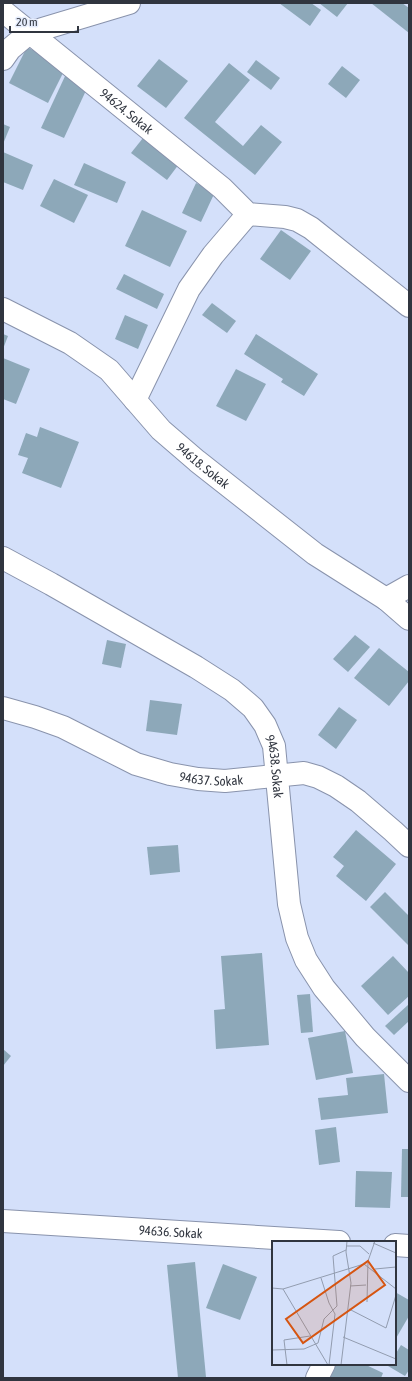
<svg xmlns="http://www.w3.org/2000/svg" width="412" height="1381" font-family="'Asap Condensed',sans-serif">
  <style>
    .building { fill: #8da8b9 }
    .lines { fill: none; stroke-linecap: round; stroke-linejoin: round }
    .minor-casing { stroke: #8993ac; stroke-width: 24 }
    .minor { stroke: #fff; stroke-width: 22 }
    .labels { text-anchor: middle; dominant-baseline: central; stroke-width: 3; stroke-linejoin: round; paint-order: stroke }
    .street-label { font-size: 13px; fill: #30353f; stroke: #e6edfd }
    .inset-road { fill: none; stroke: #929caf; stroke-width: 1 }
    .view { fill: #d65511; fill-opacity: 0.15; stroke: #d65511; stroke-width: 2 }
    .inset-edge { fill: none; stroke: #30353f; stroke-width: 2 }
  </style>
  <rect width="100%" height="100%" fill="#d4e0fa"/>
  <g class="building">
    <path d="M279 3H311L321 10 310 26Z"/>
    <path d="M319 3H348L337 17Z"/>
    <path d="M371 3H402L409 8V33Z"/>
    <path d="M27 47 66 67 48 103 9 83Z"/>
    <path d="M159 59 188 81 166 108 137 86Z"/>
    <path d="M256 60 280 78 271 90 247 72Z"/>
    <path d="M229 63 250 80 215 122 243 146 261 125 282 142 255 175 184 118Z"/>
    <path d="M342 66 360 80 346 98 328 84Z"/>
    <path d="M66 74 89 84 64 138 41 128Z"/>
    <path d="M3 124 10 127 3 144Z"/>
    <path d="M147 133 182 160 167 180 131 153Z"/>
    <path d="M3 152 33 165 23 190 3 182Z"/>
    <path d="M84 163 126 182 117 203 74 185Z"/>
    <path d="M54 179 88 195 74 223 40 206Z"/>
    <path d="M196 183 215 192 201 222 182 213Z"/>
    <path d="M142 210 187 231 170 267 125 246Z"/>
    <path d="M281 230 311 251 290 280 260 259Z"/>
    <path d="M124 274 164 294 157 309 116 289Z"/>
    <path d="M212 303 236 321 227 333 202 315Z"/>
    <path d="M125 315 148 325 138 349 115 339Z"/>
    <path d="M3 334 8 336 3 349Z"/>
    <path d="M256 334 318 374 304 396 281 382 283 379 244 354Z"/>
    <path d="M3 358 30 369 16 404 3 399Z"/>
    <path d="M236 369 266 384 246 421 216 406Z"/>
    <path d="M40 427 79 442 61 488 22 473 28 458 18 455 26 433 37 437Z"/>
    <path d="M355 635 370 647 348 672 333 659Z"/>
    <path d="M107 640 126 644 121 668 102 664Z"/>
    <path d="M379 648 409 672V681L389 706 354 678Z"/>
    <path d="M150 700 182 704 177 735 146 731Z"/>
    <path d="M339 707 357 720 336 749 318 735Z"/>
    <path d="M356 830 396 864 366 901 336 876 344 866 333 857Z"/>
    <path d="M178 845 180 872 150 875 147 847Z"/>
    <path d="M385 892 409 916V946L370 907Z"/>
    <path d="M262 953 269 1045 216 1049 214 1010 225 1009 221 956Z"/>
    <path d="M393 956 409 973V996L388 1015 361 986Z"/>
    <path d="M310 994 313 1032 301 1033 297 995Z"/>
    <path d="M409 1004V1021L394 1035 385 1026Z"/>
    <path d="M345 1031 353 1073 316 1080 308 1038Z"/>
    <path d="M3 1049 11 1056 3 1066Z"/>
    <path d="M384 1074 388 1113 321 1120 318 1098 348 1095 346 1078Z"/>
    <path d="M336 1127 340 1162 319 1165 315 1130Z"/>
    <path d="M402 1149H409V1197H401Z"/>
    <path d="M356 1171 392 1172 390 1208 355 1207Z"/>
    <path d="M195 1262 206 1377 178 1378 167 1265Z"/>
    <path d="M223 1264 257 1277 240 1320 206 1308Z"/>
    <path d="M395 1292 409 1300V1316L395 1340Z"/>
    <path d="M401 1345 409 1350V1370L405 1376 388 1366 390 1364H395V1355Z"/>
    <path d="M334 1364H364L383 1373 381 1378H328Z"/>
  </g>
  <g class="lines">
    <g class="minor-casing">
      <g id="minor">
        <path id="s1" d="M3 11 222 188 248 214 285 217 297 220 311 228 409 306"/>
        <path d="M3 59 10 49 29 33 129 3"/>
        <path id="s2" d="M3 309 70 343 109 370 161 430 197 461 315 554 386 599 409 619"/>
        <path d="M135 400 189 289 213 255 248 214"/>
        <path id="s3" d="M3 558 51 584 196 667 232 690 253 708 265 725 274 746 289 904 297 938 306 960 324 988 365 1037 409 1081"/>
        <path d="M386 599 409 586"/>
        <path id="s4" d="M3 708 35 717 63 727 136 764 170 774 198 779 225 781 304 773 318 777 336 786 358 801 393 831 409 846"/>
        <path id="s5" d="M3 1221 339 1242"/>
        <path d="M395 1245 409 1246"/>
        <path d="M317 1378 324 1364"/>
      </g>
    </g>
    <use href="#minor" class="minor"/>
  </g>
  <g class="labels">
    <g class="street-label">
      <text stroke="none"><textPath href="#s1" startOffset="159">94624. Sokak</textPath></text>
      <text stroke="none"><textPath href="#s2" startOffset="257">94618. Sokak</textPath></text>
      <text stroke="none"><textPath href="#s3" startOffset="356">94638. Sokak</textPath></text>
      <text stroke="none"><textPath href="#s4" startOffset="222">94637. Sokak</textPath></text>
      <text stroke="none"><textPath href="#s5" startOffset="168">94636. Sokak</textPath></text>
    </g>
  </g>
  <g transform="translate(272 1241)">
    <rect width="124" height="124" fill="#d4e0fa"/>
    <path class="inset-road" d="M101 2 124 12M74 5H88L97 13M103 28 124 26M49 37 57 62 63 73 57 124M78 45 94 44M0 47 11 48 92 23 124 48M11 48 56 124M95 61 96 20 103 0M77 68 114 87 124 54M71 96 124 118M0 109 32 108 46 102 52 78 65 65 61 15 74 9M15 124 12 99 38 95M69 124 79 42 74 11 75 0"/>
    <path class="view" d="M96 20 113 44 31 102 14 78Z"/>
    <rect width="124" height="124" class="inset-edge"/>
  </g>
  <rect width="412" height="1381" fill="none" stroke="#30353f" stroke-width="8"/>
  <path d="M10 26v6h68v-6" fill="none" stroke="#30353f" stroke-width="2"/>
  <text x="16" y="26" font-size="12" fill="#30353f" stroke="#e6edfd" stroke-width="3" paint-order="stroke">20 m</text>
</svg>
